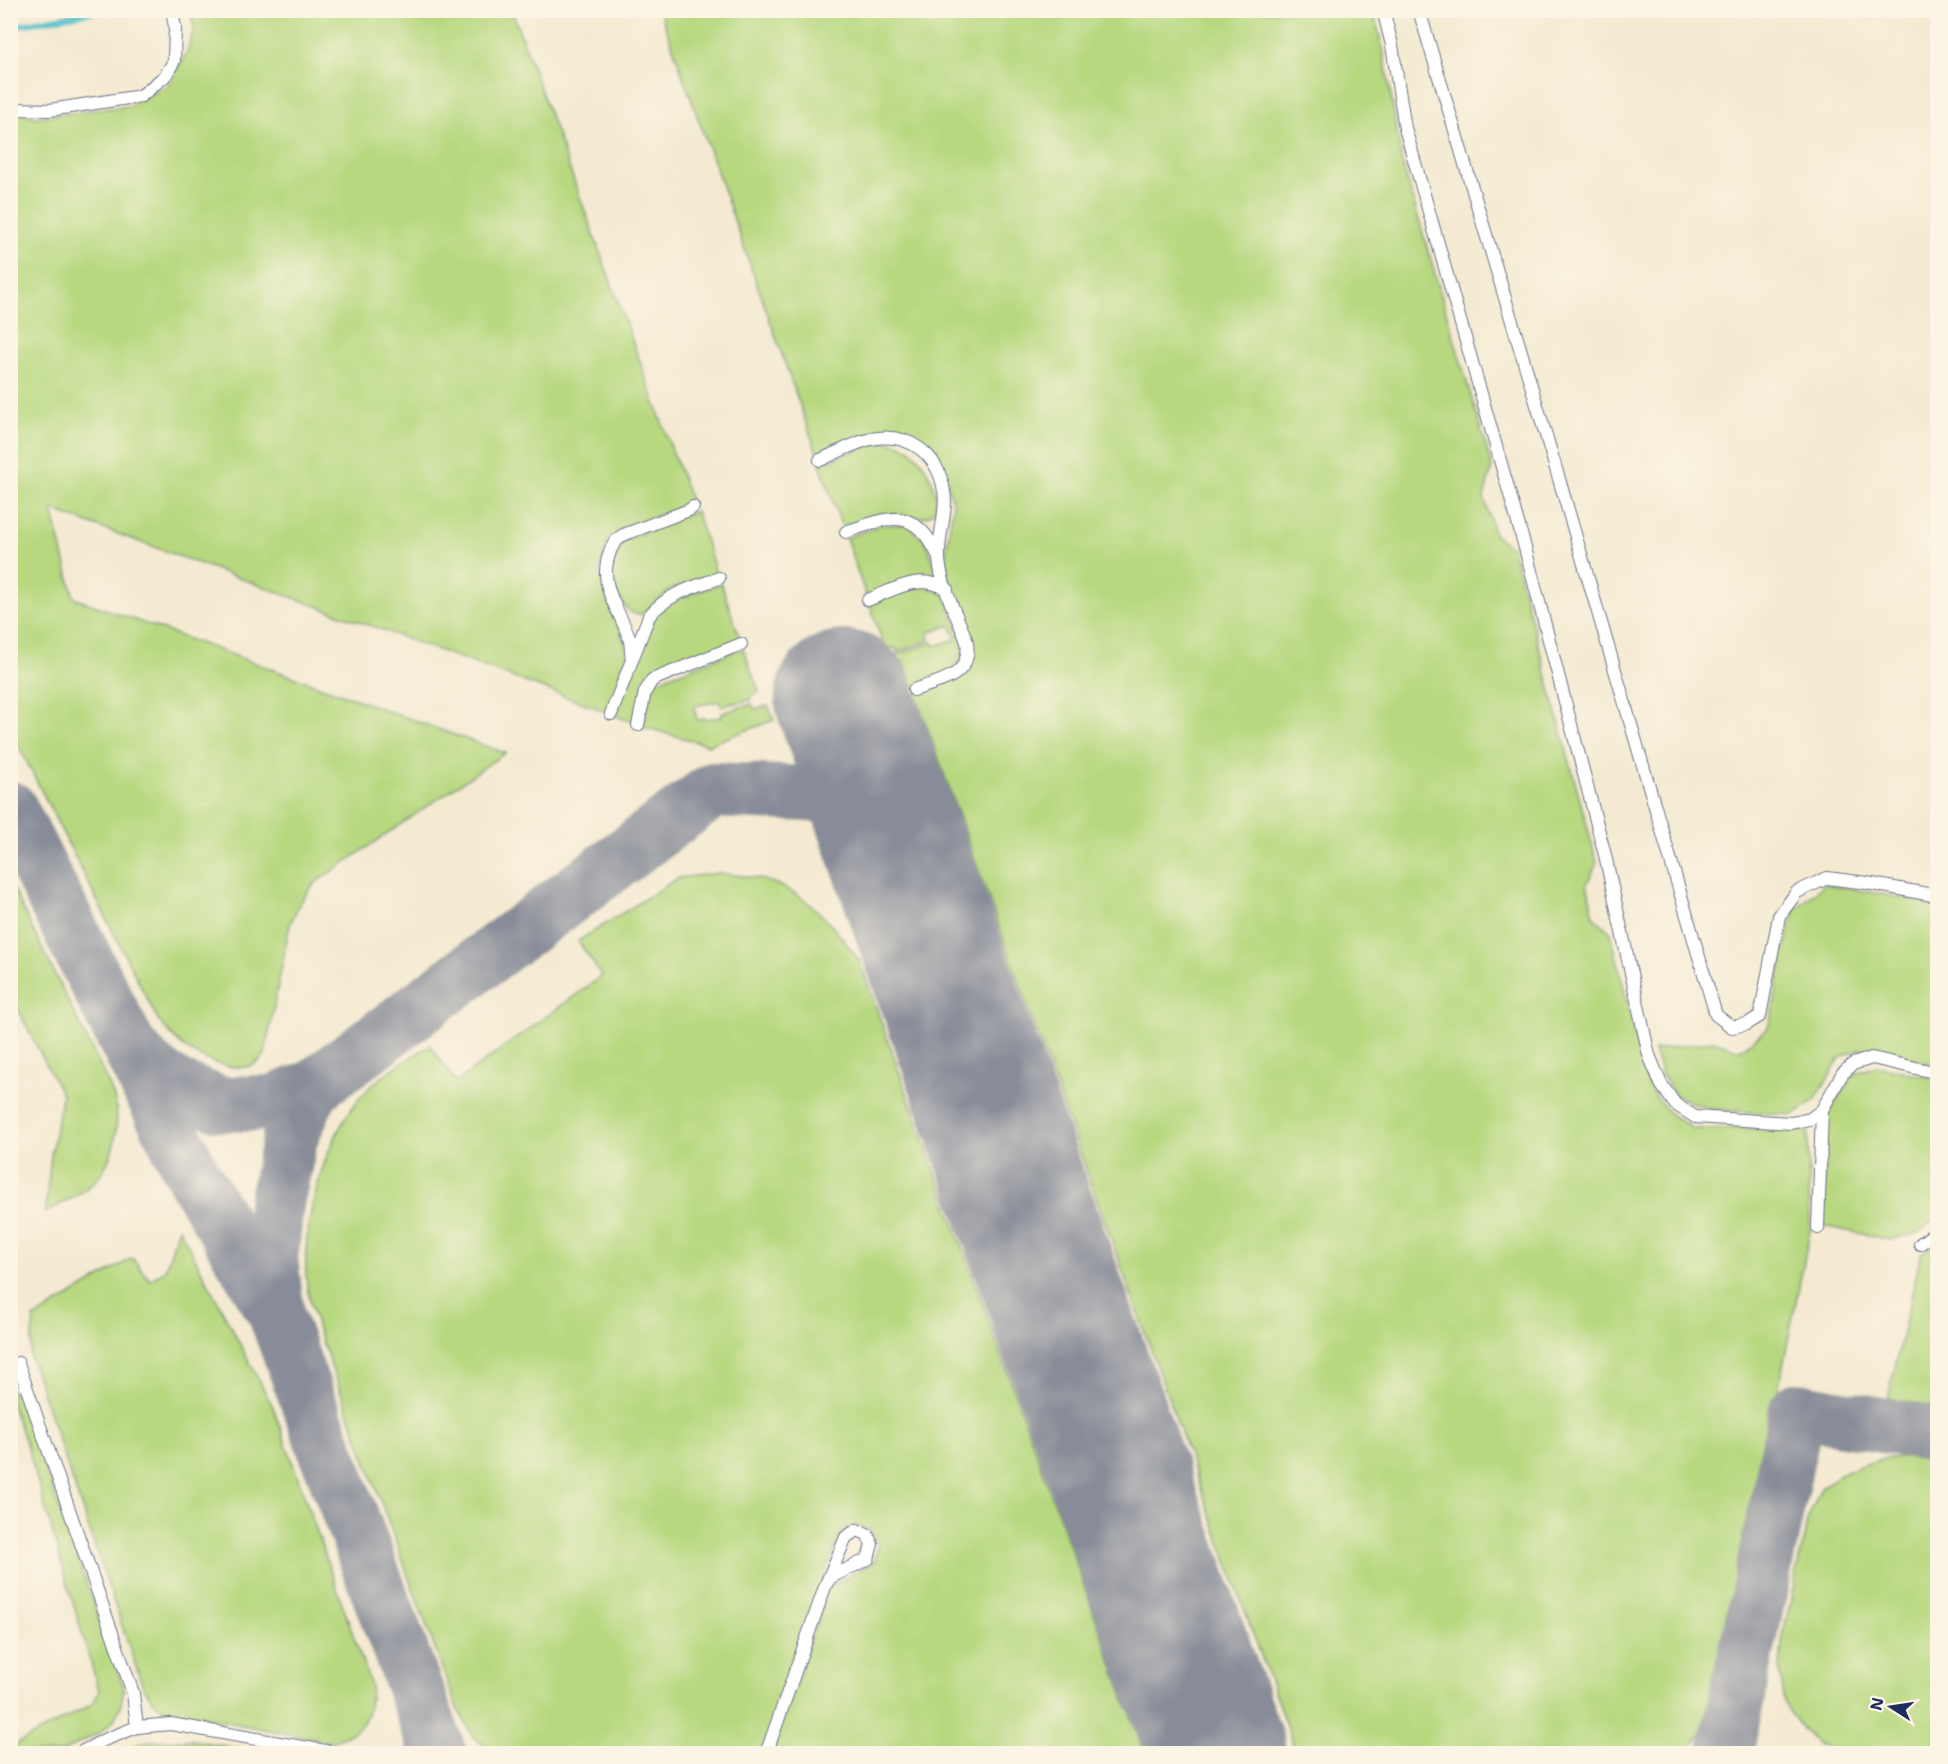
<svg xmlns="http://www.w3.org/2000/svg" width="1948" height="1764" font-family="'Shantell Sans',sans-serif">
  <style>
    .green { fill: #b7d87f; stroke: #69846e; stroke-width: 1.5 }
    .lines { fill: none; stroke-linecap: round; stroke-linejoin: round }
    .stream { stroke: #50bdc9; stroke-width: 6 }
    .taxiway { stroke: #888c98; stroke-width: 56 }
    .runway { stroke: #888c98; stroke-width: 138 }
    .lane-casing { stroke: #677086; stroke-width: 14 }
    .lane { stroke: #fff; stroke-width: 12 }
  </style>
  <rect width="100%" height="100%" fill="#fcf5e5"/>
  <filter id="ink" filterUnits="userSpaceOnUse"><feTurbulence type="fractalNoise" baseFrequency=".0167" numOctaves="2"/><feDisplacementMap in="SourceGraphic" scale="12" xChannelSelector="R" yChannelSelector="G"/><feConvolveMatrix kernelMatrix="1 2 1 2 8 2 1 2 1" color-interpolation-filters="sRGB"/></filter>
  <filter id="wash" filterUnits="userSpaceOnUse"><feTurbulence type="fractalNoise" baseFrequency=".008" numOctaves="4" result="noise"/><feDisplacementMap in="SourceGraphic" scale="24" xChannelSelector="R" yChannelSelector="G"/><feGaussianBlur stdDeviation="1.35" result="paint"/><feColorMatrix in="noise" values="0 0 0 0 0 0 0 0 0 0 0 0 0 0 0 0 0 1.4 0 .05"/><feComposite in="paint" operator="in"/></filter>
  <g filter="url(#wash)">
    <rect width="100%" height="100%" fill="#f4ead1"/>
    <g class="green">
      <path d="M190 11H512L690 499 684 506 621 530 608 539 600 569 603 587 623 638 628 654 608 712 52 510 74 598 505 753 315 883C302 897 295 910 289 928L265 1054C263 1057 259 1062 255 1064 248 1068 235 1068 227 1066 195 1059 178 1045 158 1020L11 731V112L38 117 128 106 168 85 187 52 194 28Z"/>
      <path d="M660 11H1373L1383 49 1402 163 1492 467 1484 497 1494 534 1512 548 1597 863 1587 884 1594 917 1611 933 1641 1063 1652 1092 1671 1115 1694 1129 1756 1128 1808 1131 1810 1231 1714 1710 1706 1730 1684 1753H1296L915 693 958 678 971 636 947 575 945 559 953 505 947 481 934 451 913 435 890 429 868 435 818 456Z"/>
      <path d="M886 442C906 444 917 452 926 469 935 486 948 520 915 517 903 516 894 513 882 514 869 516 855 523 842 527L820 464 870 445Z"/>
      <path d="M696 511 716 573 670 590 642 614C631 615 626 610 621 600 609 579 607 556 626 539Z"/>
      <path d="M880 525H908L926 542 938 575 937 579 866 596 846 538Z"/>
      <path d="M721 583 740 639 648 677 636 723 615 716 655 615 671 602Z"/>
      <path d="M923 585 945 595 964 645 963 655 951 672 913 687 904 661 900 662 897 655 933 642 935 646 956 639 950 625 928 633 930 640 897 652 895 647 885 650 869 602Z"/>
      <path d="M743 648 759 692 753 694 751 700 721 706 719 701 694 706 697 720 722 717V713L752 704 754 709 768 706 774 720 708 745 640 726 654 682Z"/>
      <path d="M719 873C733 875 747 876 760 879 806 890 833 925 859 960L1144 1753H772L828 1588 875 1561 878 1545 870 1530 855 1525 841 1533 822 1581 763 1753H494L473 1736 456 1706 318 1330C315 1316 309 1301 307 1286 300 1226 324 1134 367 1090 384 1072 409 1059 430 1045L456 1082 602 976 578 941 678 878Z"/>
      <path d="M1825 884 1937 904V1065L1880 1052 1859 1049 1840 1058 1815 1100 1793 1115 1706 1109 1675 1095 1662 1075 1654 1050 1713 1041 1740 1050 1767 1029 1771 1018 1784 950 1795 910Z"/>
      <path d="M11 885 107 1080C110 1087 114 1094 115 1102 120 1127 114 1160 96 1180 83 1194 61 1203 45 1213L51 1155 62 1095 11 996Z"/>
      <path d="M1878 1066 1937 1079V1217L1918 1233 1891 1240 1823 1226 1827 1115 1856 1073Z"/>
      <path d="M179 1228 273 1407 371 1686C370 1719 363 1734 330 1742L165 1710 155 1703 143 1687 30 1356 34 1318 132 1258 150 1280 165 1270Z"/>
      <path d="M1937 1242V1408L1888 1398 1921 1254Z"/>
      <path d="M11 1390 16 1394 24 1408 124 1689 120 1708 114 1720 101 1732 60 1753H11V1747L91 1705 99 1691 29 1452 11 1403Z"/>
      <path d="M1909 1456 1937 1463V1753H1843L1818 1744 1803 1730 1785 1705 1780 1671 1782 1641 1808 1518 1821 1488 1838 1476 1860 1466 1882 1459Z"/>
      <path d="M192 1740 264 1753H113L148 1741Z"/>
    </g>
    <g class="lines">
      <path class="stream" d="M10 27 102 10"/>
      <g class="taxiway">
        <path d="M10 809 193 1175 275 1312 439 1754"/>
        <path d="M136 1054 148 1068 178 1088 220 1104 271 1103 312 1088 713 790 879 797"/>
        <path d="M276 1309 270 1258 276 1204 290 1138 312 1088"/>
        <path d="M1725 1754 1797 1410 1938 1435"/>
      </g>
      <path class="runway" d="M844 699 1217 1754"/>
    </g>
  </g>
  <g filter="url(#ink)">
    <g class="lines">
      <g class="lane-casing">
        <g id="lane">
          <path d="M1383 10 1392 45 1405 128 1524 544 1605 855 1649 1055 1661 1084 1675 1104 1695 1117 1791 1123 1810 1119 1822 1110 1842 1074 1853 1064 1872 1058 1938 1073"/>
          <path d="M1419 10 1559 479 1716 1015 1732 1027 1747 1024 1760 1016 1779 916 1797 892 1827 878 1867 883 1938 896"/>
          <path d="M10 108 17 109 50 110 141 96 165 76 174 61 175 27 172 10"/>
          <path d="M820 460C836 453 854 443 871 439 908 432 938 453 944 491 948 513 937 537 939 559 941 587 957 615 967 642 972 677 941 680 914 690"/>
          <path d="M846 532C892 516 914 506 939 557"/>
          <path d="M868 600C895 589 919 573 947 589"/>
          <path d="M632 660C631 654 631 647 630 641 622 613 601 592 607 562 610 549 613 542 623 535L689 510 693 507"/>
          <path d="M611 714 649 616C669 593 691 588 719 578"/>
          <path d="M638 725 645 692 652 680 741 644"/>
          <path d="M1818 1228 1822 1110"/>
          <path d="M1920 1244 1938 1231"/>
          <path d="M18 1363 133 1693 137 1727"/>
          <path d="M78 1754 104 1740 137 1727 171 1724 343 1754"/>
          <path d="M766 1754 826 1584 846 1537 857 1530 867 1534 872 1544 868 1559 831 1577 826 1584"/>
        </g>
      </g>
      <use href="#lane" class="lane"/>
    </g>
  </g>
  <rect width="1948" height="1764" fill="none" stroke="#fcf5e5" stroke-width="36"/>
  <g transform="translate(1891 1707) rotate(282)" stroke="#fcf5e5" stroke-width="4.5" paint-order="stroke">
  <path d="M0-4.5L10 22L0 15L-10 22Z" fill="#1b2f5e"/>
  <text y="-9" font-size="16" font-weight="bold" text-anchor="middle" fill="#1b2f5e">N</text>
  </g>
</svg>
